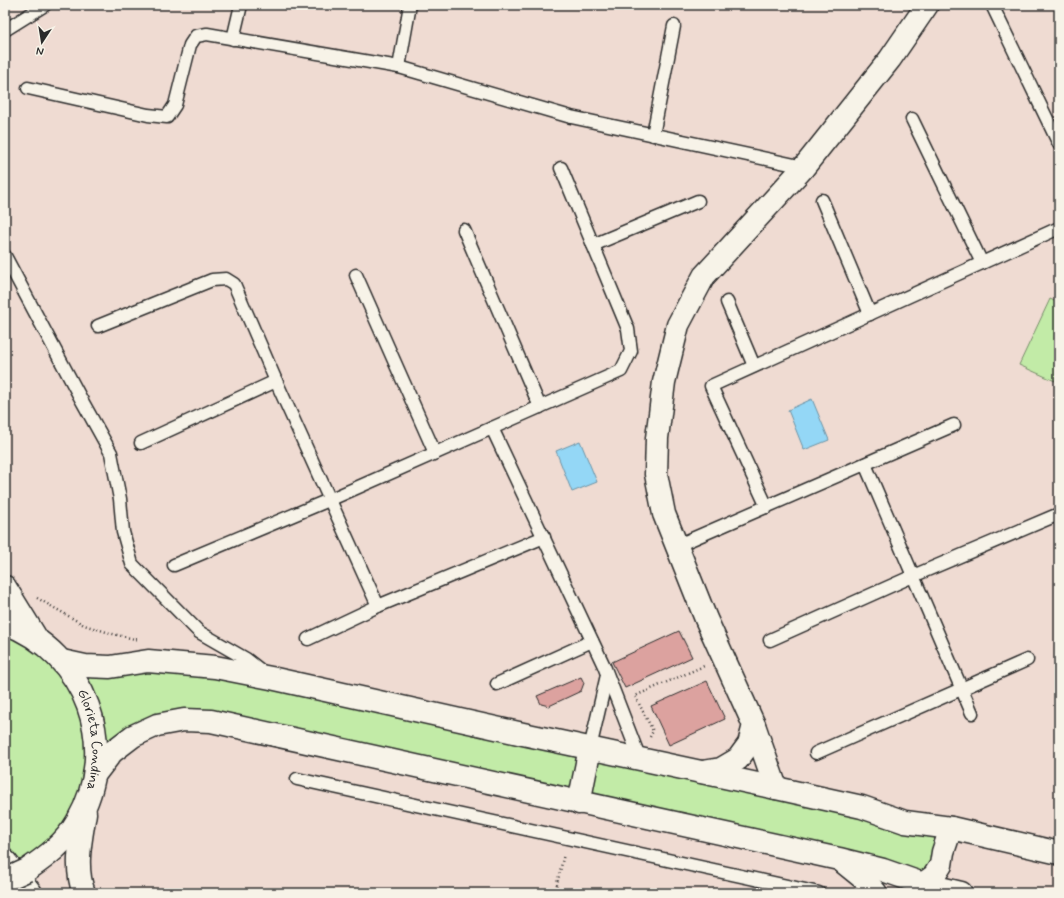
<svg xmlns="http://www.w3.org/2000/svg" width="1064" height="898" font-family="Mynerve,sans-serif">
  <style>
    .green { fill: #c2eba7; stroke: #768b69 }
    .water { fill: #94d7f6; stroke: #6a92a5 }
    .building { fill: #dca29f; stroke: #2b2b2b }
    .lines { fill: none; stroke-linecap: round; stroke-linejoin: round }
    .service-casing { stroke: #2b2b2b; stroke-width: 15 }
    .minor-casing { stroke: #2b2b2b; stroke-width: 25 }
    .secondary-casing { stroke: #2b2b2b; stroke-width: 25 }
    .trunk-casing { stroke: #2b2b2b; stroke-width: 25 }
    .path { stroke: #2b2b2b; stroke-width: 2.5; stroke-dasharray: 1 3; stroke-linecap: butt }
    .service { stroke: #f7f3e8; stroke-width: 12 }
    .minor { stroke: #f7f3e8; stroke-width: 22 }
    .secondary { stroke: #f7f3e8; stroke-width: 22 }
    .trunk { stroke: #f7f3e8; stroke-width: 22 }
    .trunk-bridge-casing { stroke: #2b2b2b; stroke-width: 25; stroke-linecap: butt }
    .trunk-bridge { stroke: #f7f3e8; stroke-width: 22 }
    .labels { text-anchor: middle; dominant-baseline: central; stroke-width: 3.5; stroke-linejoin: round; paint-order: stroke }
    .street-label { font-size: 14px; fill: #2b2b2b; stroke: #f7f3e8 }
  </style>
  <rect width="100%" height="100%" fill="#efdbd2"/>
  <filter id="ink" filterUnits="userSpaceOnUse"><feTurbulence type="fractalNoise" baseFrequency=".025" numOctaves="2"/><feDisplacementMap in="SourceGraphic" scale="8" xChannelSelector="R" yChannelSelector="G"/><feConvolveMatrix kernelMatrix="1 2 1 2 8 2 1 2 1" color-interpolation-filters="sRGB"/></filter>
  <g filter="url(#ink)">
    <g class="green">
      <path d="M1050 299 1059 303V372L1055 381 1019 365Z"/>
      <path d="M5 623 62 661H148L951 828 934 876 211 721 133 736 87 802 27 870 5 842Z"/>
    </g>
    <g class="water">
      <path d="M812 399 829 440 804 450 788 410Z"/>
      <path d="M580 441 597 482 572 492 556 451Z"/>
    </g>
    <g class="building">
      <path d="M679 631 692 657 625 688 612 662Z"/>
      <path d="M581 677 584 683 581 691 549 706 541 704 537 696Z"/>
      <path d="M707 681 725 719 669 745 651 706Z"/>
    </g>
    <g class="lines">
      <g class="service-casing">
        <g id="service">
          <path d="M992 5 1059 144"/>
          <path d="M5 30 45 5"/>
          <path d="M233 39 241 5"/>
          <path d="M399 67 410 5"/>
          <path d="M28 88 148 115 167 117 175 105 190 45 196 36 207 34 399 67 571 117 804 167"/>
          <path d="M912 119 982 263"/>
          <path d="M653 135 674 26"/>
          <path d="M822 200 870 314"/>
          <path d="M464 230 540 407"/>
          <path d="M593 245 698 201"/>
          <path d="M5 256 81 399 111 453 120 499 123 532 132 564 199 632 246 659 264 673"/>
          <path d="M356 275 435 453"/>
          <path d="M727 302 754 366"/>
          <path d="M98 326 212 280 226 279 234 284 276 381 378 606"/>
          <path d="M492 428 604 666 640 759"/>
          <path d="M141 443 276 381"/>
          <path d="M865 464 972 713"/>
          <path d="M767 507 711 386 1059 228"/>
          <path d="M676 546 954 425"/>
          <path d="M174 565 329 500 621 371 631 351 628 329 561 168"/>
          <path d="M308 639 378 606 544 537"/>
          <path d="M770 640 913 576 1059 514"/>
          <path d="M497 684 592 641"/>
          <path d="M590 748 607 675"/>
          <path d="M816 753 1027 660"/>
          <path d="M297 779 819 893"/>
        </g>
      </g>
      <g class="minor-casing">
        <g id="minor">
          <path d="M702 772 721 769 738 759 749 744 754 725"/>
          <path d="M776 788 754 725 706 619 664 514 656 474 657 438 664 382 678 325 704 276 804 167 890 59 927 5"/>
        </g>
      </g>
      <g class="secondary-casing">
        <g id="secondary">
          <path d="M62 661 85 666 110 667 148 661 215 667 271 678 523 734 776 788 862 807 905 822 951 828 1059 853"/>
          <path d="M95 774 112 752 133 736 157 725 184 720 211 721 839 859 883 870 923 884 961 893"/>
          <path d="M579 803 590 748"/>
          <path d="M843 862 864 879 876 893"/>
          <path d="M923 884 934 876 941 865 943 852 951 828"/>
        </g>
      </g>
      <g class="trunk-casing">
        <g id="trunk">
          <path d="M5 587 37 639"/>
          <path id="s1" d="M5 623C86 653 121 747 77 822 65 843 46 857 27 870"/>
          <path d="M5 861 31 893"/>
          <path d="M84 893C74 867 81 839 85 813"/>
        </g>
      </g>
      <g class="path">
        <path d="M37 598 84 625 113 634 139 640"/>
        <path d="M650 737 653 731 635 696 704 666"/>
        <path d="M555 893 564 854"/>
      </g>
      <use href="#service" class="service"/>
      <use href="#minor" class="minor"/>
      <use href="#secondary" class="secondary"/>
      <use href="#trunk" class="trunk"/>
      <g class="trunk-bridge-casing">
        <path id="trunk-bridge" d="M5 880 27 870"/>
      </g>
      <use href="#trunk-bridge" class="trunk-bridge"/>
    </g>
  </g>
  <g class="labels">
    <g class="street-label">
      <text stroke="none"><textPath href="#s1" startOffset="155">Glorieta Condina</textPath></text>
    </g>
  </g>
  <rect width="1064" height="898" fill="none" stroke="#f7f3e8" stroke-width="20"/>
  <rect x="10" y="10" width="1044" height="878" fill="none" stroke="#2b2b2b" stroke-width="1.5" filter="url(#ink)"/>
  <g transform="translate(42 42) rotate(192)" stroke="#f7f3e8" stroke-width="3" paint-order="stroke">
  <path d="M0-3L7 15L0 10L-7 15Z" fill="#2b2b2b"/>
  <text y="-6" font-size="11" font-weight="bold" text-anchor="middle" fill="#2b2b2b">N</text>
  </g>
</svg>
